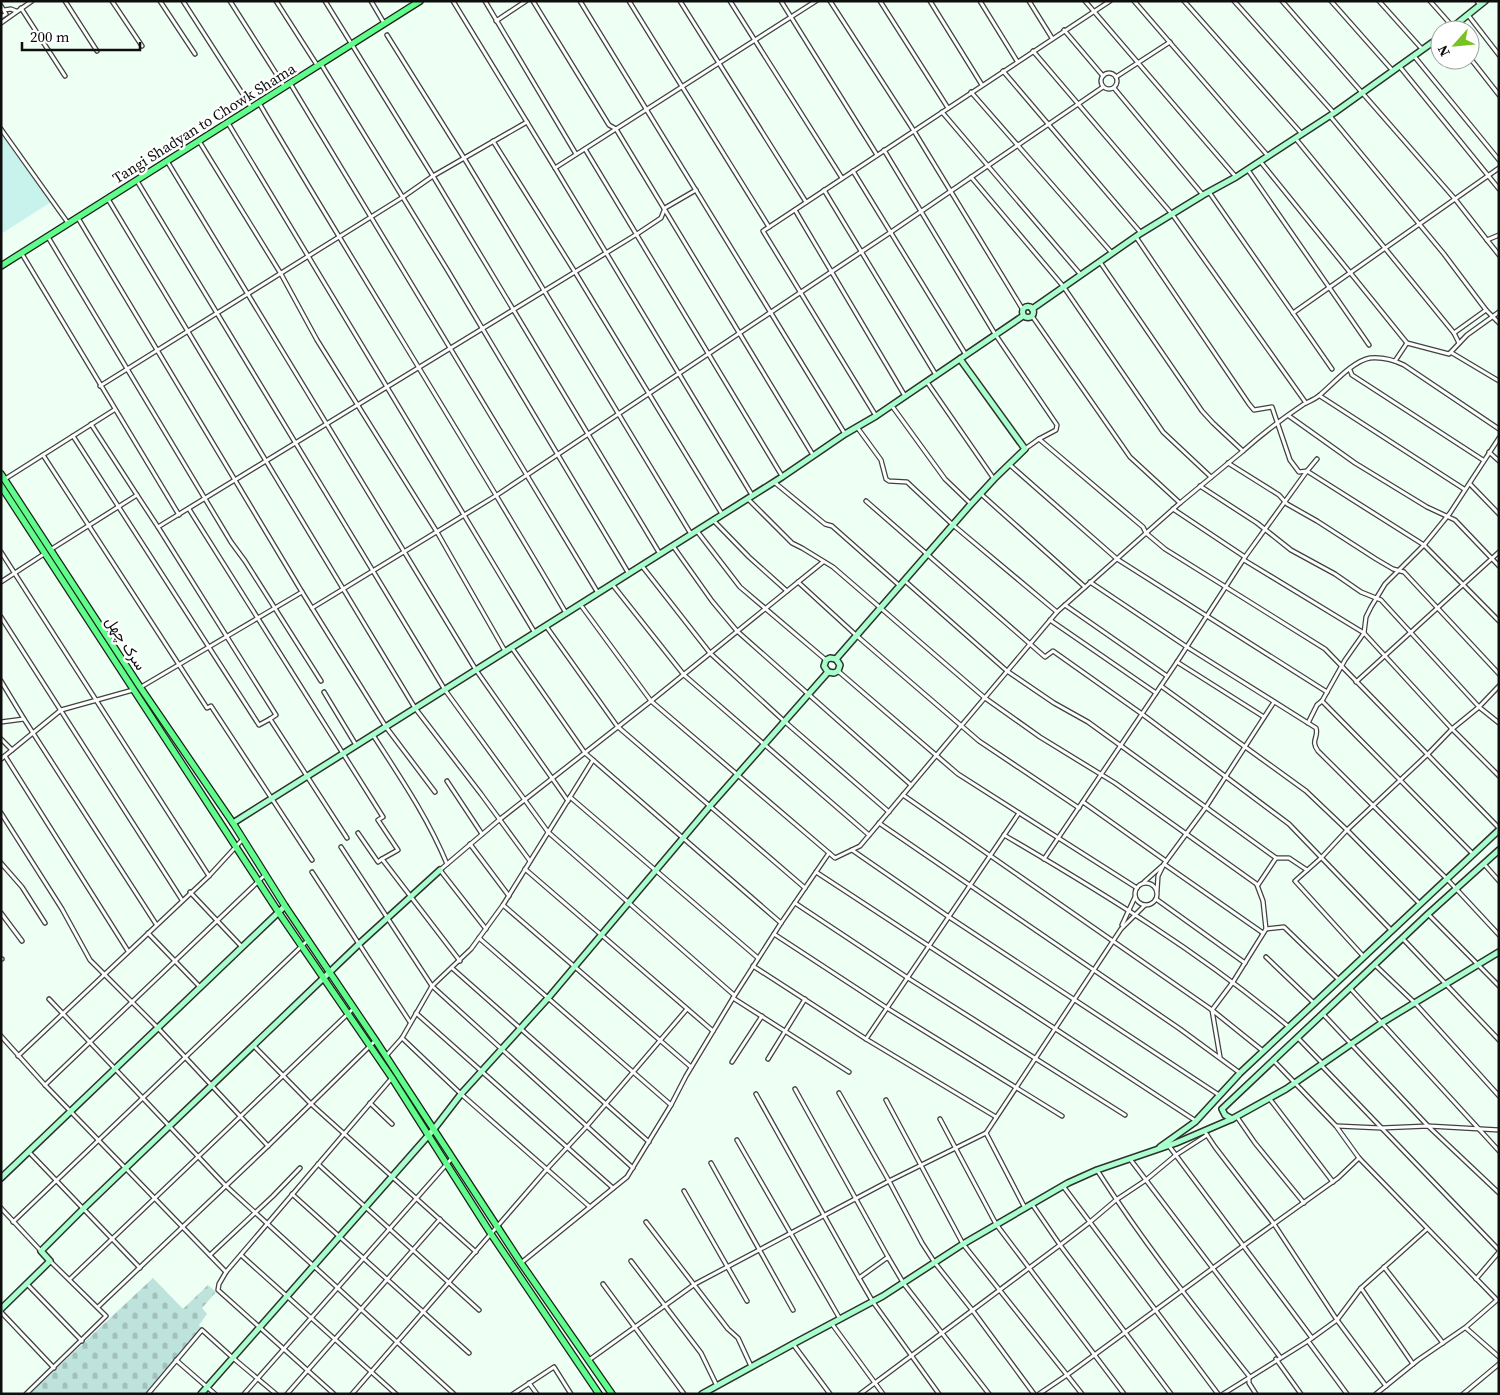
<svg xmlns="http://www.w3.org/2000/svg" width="1500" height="1395" font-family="'Source Serif 4',Vazirmatn,serif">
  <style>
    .cemetery { fill: url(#cemetery-stones) }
    .pitch { fill: #c8f2ec }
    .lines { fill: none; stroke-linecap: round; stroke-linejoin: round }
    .street-casing { stroke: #414141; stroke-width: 5.5 }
    .secondary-casing { stroke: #303030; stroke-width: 8 }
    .primary-casing { stroke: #1f1f1f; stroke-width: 8 }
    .street { stroke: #fff; stroke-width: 3 }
    .secondary { stroke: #a9ffcc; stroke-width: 5 }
    .primary { stroke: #5ffe8a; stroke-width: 5.5 }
    .labels { text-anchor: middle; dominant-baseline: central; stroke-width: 5; stroke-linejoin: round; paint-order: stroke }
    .street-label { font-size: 15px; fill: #0e0e0e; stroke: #fff }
  </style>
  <defs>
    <pattern id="cemetery-stones" width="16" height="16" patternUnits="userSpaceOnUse" patternTransform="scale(1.25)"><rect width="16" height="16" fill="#bee2dc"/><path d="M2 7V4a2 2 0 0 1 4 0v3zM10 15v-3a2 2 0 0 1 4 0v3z" fill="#a2c1bc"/></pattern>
  </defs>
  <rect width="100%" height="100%" fill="#eefff3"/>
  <path class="cemetery" d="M153 1278 183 1309 208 1285 216 1292 202 1308 207 1314 199 1325 202 1329 146 1394H29Z"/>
  <path class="pitch" d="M1 134 51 202 1 234Z"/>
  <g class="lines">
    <g class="street-casing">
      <g id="street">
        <path d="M65 1 97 51"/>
        <path d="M112 1 142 46"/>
        <path d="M160 1 195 54"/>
        <path d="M183 1 251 107"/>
        <path d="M230 1 284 86"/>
        <path d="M276 1 317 65"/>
        <path d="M325 1 433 176 660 554"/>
        <path d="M371 1 384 23"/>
        <path d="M453 1 555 168 752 495"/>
        <path d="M485 1 576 154"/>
        <path d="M533 1 609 125 616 129 813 455"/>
        <path d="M580 1 845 434"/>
        <path d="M629 1 769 227"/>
        <path d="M680 1 806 202"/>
        <path d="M730 1 842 178"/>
        <path d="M781 1 877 155"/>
        <path d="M830 1 914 131 1023 310"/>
        <path d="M880 1 948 108"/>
        <path d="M930 1 982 85"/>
        <path d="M980 1 1017 61"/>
        <path d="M1029 1 1052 38"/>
        <path d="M1085 1 1236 177"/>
        <path d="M1134 1 1268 156"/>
        <path d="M1184 1 1302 134"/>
        <path d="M1234 1 1334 113"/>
        <path d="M1282 1 1455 199 1487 240"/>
        <path d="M1331 1 1393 71"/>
        <path d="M1379 1 1422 49"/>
        <path d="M1430 1 1453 27"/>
        <path d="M1477 1 1480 5"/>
        <path d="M1 6 6 14 1 17"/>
        <path d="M21 8 65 76"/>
        <path d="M4 10 11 9 16 11"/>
        <path d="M1468 15 1499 55"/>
        <path d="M496 21 526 1"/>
        <path d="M1 23 32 1"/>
        <path d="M1064 30 1103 76"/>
        <path d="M387 35 464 158 691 534"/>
        <path d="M1033 51 1172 214 1306 403"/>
        <path d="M1414 56 1499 160"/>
        <path d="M1470 58 1499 95"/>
        <path d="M321 64 448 271 629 574"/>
        <path d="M1400 67 1499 189"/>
        <path d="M1003 71 1141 233"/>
        <circle cx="1109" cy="81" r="8"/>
        <path d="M1116 77 1170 42"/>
        <path d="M290 83 598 593"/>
        <path d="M1114 88 1203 195"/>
        <path d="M971 92 1112 253"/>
        <path d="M259 103C360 274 466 442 566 613"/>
        <path d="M942 112 1081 275"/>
        <path d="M1330 116 1444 254 1486 310 1454 333 1459 343"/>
        <path d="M228 123 535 633"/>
        <path d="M1 129 68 223"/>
        <path d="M1296 139 1454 333"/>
        <path d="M199 141 281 274 317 340 437 532 505 651"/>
        <path d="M493 141 575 272 722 514"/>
        <path d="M585 149 782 476"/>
        <path d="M884 150 995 334 1057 425 1056 430 1039 439 1025 449"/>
        <path d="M167 161 476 670 568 801"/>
        <path d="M1260 161 1407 343 1449 354 1467 335 1499 312"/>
        <path d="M555 168 816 1"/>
        <path d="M1248 170 1369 345"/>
        <path d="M853 171 966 355"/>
        <path d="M971 177 1063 286 1163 432 1211 477"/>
        <path d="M137 181 445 690 548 832 734 995"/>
        <path d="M824 190 936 375"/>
        <path d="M1209 192 1332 369"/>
        <path d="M108 199 415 708 481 794 530 861"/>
        <path d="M795 210 905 396"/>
        <path d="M78 218 302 592 386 727 435 792"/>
        <path d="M1499 235 1487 240 1499 255"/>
        <path d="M48 237 231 542 245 561 321 681"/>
        <path d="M1136 237 1249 404 1254 410 1272 407 1290 460 1299 472 1307 471 1424 545 1499 621"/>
        <path d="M22 254 179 515"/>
        <path d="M1100 262 1202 411 1213 423 1243 451C1262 434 1283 418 1304 404 1310 401 1316 399 1321 394 1334 383 1353 361 1370 358 1382 357 1394 360 1404 365L1499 429"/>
        <path d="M1486 310 1499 323"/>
        <path d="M1293 313 1499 168"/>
        <path d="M1032 316 1130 457 1180 503"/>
        <path d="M1452 353 1499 381"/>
        <path d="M1395 361 1407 343"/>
        <path d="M1350 370 1352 375 1483 460"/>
        <path d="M927 382 994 479"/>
        <path d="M100 386 403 197 433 176 527 122"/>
        <path d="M1320 396 1464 489"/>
        <path d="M892 406 945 479 971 504"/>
        <path d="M876 416 763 231 1110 1"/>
        <path d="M1289 416 1355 463 1427 507 1455 520 1499 566"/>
        <path d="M91 424 137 495"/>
        <path d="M857 427 881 460 886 479 889 481 907 482 953 525 1057 612"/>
        <path d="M73 436 259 725 270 719"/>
        <path d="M1039 439 1143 527 1146 533 1165 549 1325 649 1499 828"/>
        <path d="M1489 452 1499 461"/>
        <path d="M43 455 207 708 211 706 312 860"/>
        <path d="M1228 463 1279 495 1287 504 1317 521 1376 559 1393 569 1404 572 1499 674"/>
        <path d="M1010 465 1117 559 1327 692"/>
        <path d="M5 479 114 410"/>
        <path d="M774 482 825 524 832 526 900 586"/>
        <path d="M1470 484 1499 514"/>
        <path d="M1200 486 1257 523 1291 550 1335 574 1361 592 1381 600 1479 707 1499 723"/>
        <path d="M981 494 1085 587"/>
        <path d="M748 499 792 543 802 548 833 567 985 698 1040 737 1115 783 1258 885 1276 858H1289L1307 870"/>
        <path d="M866 501 1045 657 1053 651 1142 714 1289 824 1392 931"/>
        <path d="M189 509 383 817 378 820 398 850 382 859 460 961"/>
        <path d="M1173 509 1245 557"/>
        <path d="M713 520 749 557 787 591"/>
        <path d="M158 527 276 715 270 719 347 838"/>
        <path d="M697 531 740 587 826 660"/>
        <path d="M673 546 712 601 737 631 911 785"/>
        <path d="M50 550 137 495 158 527 637 234 661 218 665 208 696 190"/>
        <path d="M1 552 209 876"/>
        <path d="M1244 560 1364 633 1452 729 1499 776"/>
        <path d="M642 566 710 653 784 721 889 812"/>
        <path d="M905 581 1007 671 1054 703 1088 722 1276 858"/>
        <path d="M1 582 44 554"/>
        <path d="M798 582 857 636 979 741 1079 808"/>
        <path d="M1090 582 1187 647 1316 728C1319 738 1310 740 1318 751L1447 879 1499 935"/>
        <path d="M612 584 684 675 869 835"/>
        <path d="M580 604 651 701 835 858 860 846 1057 612 1180 503 1243 451"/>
        <path d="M1065 605 1167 676"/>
        <path d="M312 608 497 495 891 232 1103 87"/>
        <path d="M1 617 182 900"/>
        <path d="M1050 620 1156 693"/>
        <path d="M546 626 617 726 805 888"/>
        <path d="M512 648 585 753 781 923"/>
        <path d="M1177 662 1264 717"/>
        <path d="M838 671 958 774 1137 888"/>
        <path d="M1 681 24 719 156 924"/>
        <path d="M1356 682 1499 552"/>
        <path d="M1161 686 1306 791 1347 830 1427 755 1452 729 1479 707 1499 686"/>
        <path d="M141 687 302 592"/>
        <path d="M324 692 356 745"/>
        <path d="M1322 701 1473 854"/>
        <path d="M1 722 24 719"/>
        <path d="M1308 723 1317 705 1322 701 1345 660 1364 633 1366 617 1371 607 1385 584 1424 545 1450 513 1499 438"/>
        <path d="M373 735C400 777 428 818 447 864"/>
        <path d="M1 739 12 750"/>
        <path d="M5 756 128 951"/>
        <path d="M1 759 61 710 133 690"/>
        <path d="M447 781 482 834"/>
        <path d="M903 795 1212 1010 1263 1051"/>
        <path d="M570 797 758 958"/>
        <path d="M1083 802 1166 861"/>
        <path d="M1 813 62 909 90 960 158 1028 268 1146"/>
        <path d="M879 823 1180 1029 1240 1073"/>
        <path d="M358 833 378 862 382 859"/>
        <path d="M1004 835C1103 893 1201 953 1289 1027"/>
        <path d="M470 844 509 896"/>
        <path d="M341 847 432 986 633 1168"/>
        <path d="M852 850 949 917 1219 1095"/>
        <path d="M1044 859 1177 662 1245 557 1307 471 1317 459"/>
        <path d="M1 863 22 887 45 923"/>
        <path d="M1164 864 1263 933"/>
        <path d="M1484 864 1499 881"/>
        <path d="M525 869 713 1031"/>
        <path d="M312 872 410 1022"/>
        <path d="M816 872 1196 1121"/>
        <path d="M1144 882 1162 866"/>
        <circle cx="1146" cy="894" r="11"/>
        <path d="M1157 891 1158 876 1164 864 1206 807 1274 702"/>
        <path d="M190 892 242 947"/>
        <path d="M1156 899 1245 963"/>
        <path d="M795 903 908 978 1125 1115"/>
        <path d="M503 905 691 1067"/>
        <path d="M1 913 22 941"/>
        <path d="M1428 914 1499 986"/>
        <path d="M1122 925 1135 897"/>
        <path d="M486 929 440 870 499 820 651 701 823 562"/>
        <path d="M1266 929 1284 927 1339 980"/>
        <path d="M148 933 200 987"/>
        <path d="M774 934 887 1008 1062 1116"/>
        <path d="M479 938 671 1105"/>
        <path d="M1403 939 1499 1040"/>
        <path d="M1266 957 1314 1003"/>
        <path d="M1364 957 1295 881 1321 858 1347 830 1420 904"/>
        <path d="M1 959H2"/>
        <path d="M1375 965 1415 1003 1499 1096"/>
        <path d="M753 966 866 1039 996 1117"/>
        <path d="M452 968 649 1142"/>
        <path d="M1350 988 1499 1151"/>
        <path d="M733 998 849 1072"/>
        <path d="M49 999 226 1186 454 1394"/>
        <path d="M416 1013 613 1188"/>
        <path d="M1323 1014 1428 1126 1499 1193"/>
        <path d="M1 1036 45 1085 226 1272"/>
        <path d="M402 1038 461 1094 590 1207"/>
        <path d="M1298 1038 1323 1064"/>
        <path d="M866 1039 1019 813"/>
        <path d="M254 1046 311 1104 476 1252"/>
        <path d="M18 1056 209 876 242 840"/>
        <path d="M386 1056 402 1038 432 986 471 949 503 905 593 760"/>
        <path d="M1220 1057 1212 1010 1233 982 1266 929 1263 901 1257 885"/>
        <path d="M768 1059 805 999"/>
        <path d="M732 1062 762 1016"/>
        <path d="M1321 1065 1499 1250"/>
        <path d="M45 1085 265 875"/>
        <path d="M795 1089 888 1257"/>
        <path d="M839 1093 889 1181 922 1243 935 1263 973 1311 1034 1394"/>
        <path d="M756 1094 859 1278"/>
        <path d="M1269 1098 1333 1182"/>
        <path d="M886 1100 963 1244 1067 1375 1039 1394"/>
        <path d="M370 1103 392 1124"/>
        <path d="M1237 1117 1255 1143 1304 1203"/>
        <path d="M940 1119 996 1224 1124 1394"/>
        <path d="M1337 1126 1381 1128 1428 1126 1499 1130"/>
        <path d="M986 1133 1025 1208"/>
        <path d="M1207 1135 1215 1147 1274 1224 1337 1320 1386 1386"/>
        <path d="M737 1140 840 1319"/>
        <path d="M1169 1146 1312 1338"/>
        <path d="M29 1152 140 1268"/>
        <path d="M1359 1158 1497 1300 1466 1327 1418 1360 1376 1394"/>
        <path d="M1130 1159 1280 1357"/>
        <path d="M711 1163 793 1310"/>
        <path d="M318 1164 479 1310"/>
        <path d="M1097 1170C1143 1242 1196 1309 1249 1376V1383L1256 1394"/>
        <path d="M1063 1186 1218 1394"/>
        <path d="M684 1191 747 1301"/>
        <path d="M292 1194 469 1353"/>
        <path d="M1032 1204 1060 1245 1171 1394"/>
        <path d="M1 1208 41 1251"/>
        <path d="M13 1222 307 941"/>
        <path d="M646 1222 728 1329 738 1338 751 1366"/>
        <path d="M210 1255 273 1196 300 1168"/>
        <path d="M241 1255 396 1394"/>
        <path d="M631 1261 701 1353 717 1386"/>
        <path d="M521 1263 627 1177 671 1105 686 1076 733 998 781 923 829 853"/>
        <path d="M1384 1267 1443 1343"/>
        <path d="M70 1279 354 1008"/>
        <path d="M1476 1279 1499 1252"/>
        <path d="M27 1284 82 1341"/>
        <path d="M603 1284 684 1394"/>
        <path d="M1361 1288 1413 1364"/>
        <path d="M98 1307 268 1146 375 1041"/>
        <path d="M1 1312 54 1368"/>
        <path d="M832 1324 883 1394"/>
        <path d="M1466 1328 1499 1357"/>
        <path d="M1308 1341 1347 1394"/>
        <path d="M793 1344 830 1394"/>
        <path d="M1276 1359 1301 1394"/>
        <path d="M176 1360 215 1394"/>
        <path d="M589 1360 695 1284 889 1181 986 1133 1121 929 1145 905"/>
        <path d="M529 1383 537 1394"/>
        <path d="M26 1394 106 1316 50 1261"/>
        <path d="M148 1394 202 1330 233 1358 276 1394"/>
        <path d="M244 1394 452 1158"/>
        <path d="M287 1394 440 1219"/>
        <path d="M334 1394 218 1290 219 1284 226 1272 391 1079"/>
        <path d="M352 1394 547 1169 587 1126 687 1009"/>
        <path d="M513 1394 554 1367 571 1394"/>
        <path d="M860 1394 1060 1245 1090 1222 1116 1200 1146 1180 1176 1155 1207 1135 1205 1132"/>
        <path d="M939 1394 873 1302 859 1278 888 1257 904 1284 989 1394"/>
        <path d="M1082 1394 1067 1375 1243 1246 1338 1178 1359 1158 1336 1126 1273 1060"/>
        <path d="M1223 1394 1308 1341 1337 1320 1361 1288 1427 1229"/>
        <path d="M1463 1394 1499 1364"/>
      </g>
    </g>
    <g class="secondary-casing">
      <g id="secondary">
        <path d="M1449 30 1485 1"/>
        <circle cx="1028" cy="312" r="5.5"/>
        <path d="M1032 309 1141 233 1203 195 1236 177 1334 113 1440 37"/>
        <path d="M836 659 971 504 994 479 1025 449 960 359"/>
        <path d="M828 672 824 666 826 660 830 658 836 659"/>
        <path d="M828 672 834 673 838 671 840 665 836 659"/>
        <path d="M233 823 782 477 845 434 876 416 1023 316"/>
        <path d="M1232 1119 1225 1115 1222 1109 1428 914 1499 850"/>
        <path d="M1160 1147 1195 1122 1240 1073 1499 830"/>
        <path d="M1 1178 285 906"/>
        <path d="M1 1309 50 1261 41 1251 83 1209 360 943 440 870"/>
        <path d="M201 1394 434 1129 461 1094 549 997 710 806 828 672"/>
        <path d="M702 1394 793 1344 883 1296 963 1244 1068 1183 1097 1170 1176 1143 1232 1119 1286 1089 1383 1022 1499 952"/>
      </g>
    </g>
    <g class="primary-casing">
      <g id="primary">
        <path d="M1 266 420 1"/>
        <path d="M1 474 140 687 233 823 285 906 376 1041 521 1263 612 1394"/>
        <path d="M1 486 279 913 392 1078 491 1234 599 1394"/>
      </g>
    </g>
    <use href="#street" class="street"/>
    <use href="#secondary" class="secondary"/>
    <use href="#primary" class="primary"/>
  </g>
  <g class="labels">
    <g class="street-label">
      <text transform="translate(204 123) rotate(-32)">Tangi Shadyan to Chowk Shama</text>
      <text transform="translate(126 643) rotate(57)">سرک چهل</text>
    </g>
  </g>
  <rect width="1500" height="1395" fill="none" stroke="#0e0e0e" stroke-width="5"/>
  <g transform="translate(1455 45) rotate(243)"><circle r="24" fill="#ffffff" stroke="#9f9f9f"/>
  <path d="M0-4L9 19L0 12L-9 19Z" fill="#77c320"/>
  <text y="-8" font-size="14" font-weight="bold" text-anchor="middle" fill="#0e0e0e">N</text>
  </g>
  <path d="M22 42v8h118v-8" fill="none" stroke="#0e0e0e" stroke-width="2.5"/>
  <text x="30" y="42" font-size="15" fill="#0e0e0e" stroke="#ffffff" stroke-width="4" paint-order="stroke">200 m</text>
</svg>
